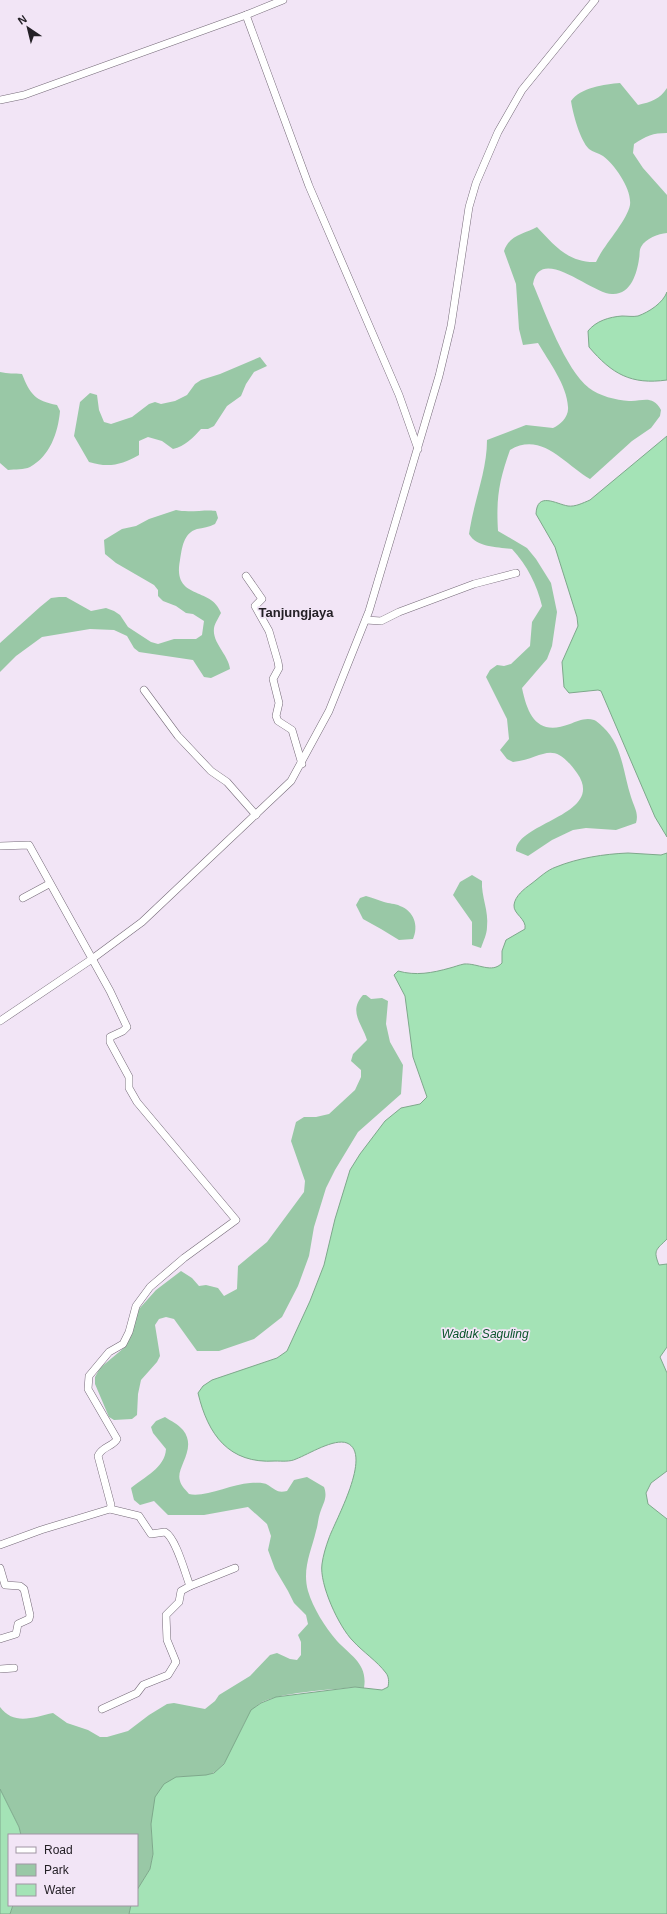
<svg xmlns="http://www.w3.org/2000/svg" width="667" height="1914" font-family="Arial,sans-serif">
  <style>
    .green { fill: #99c8a6 }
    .water { fill: #a4e3b6; stroke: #7ea88b }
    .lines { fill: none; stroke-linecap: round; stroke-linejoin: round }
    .minor-casing { stroke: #756a78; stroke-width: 8 }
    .minor { stroke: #fff; stroke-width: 7 }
    .labels { text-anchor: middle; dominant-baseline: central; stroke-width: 3.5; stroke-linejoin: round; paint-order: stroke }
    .water-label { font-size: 12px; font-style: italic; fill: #09532b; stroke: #f2e5f6 }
    .quarter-label { font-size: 13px; font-weight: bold; fill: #242026; stroke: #f2e5f6 }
  </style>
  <rect width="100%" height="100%" fill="#f2e5f6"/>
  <g class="green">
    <path d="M620 83 638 105C651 102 660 99 667 88V133C653 133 646 136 634 144L633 153 643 168 667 195V233C658 234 646 238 641 247 639 250 640 255 639 259 637 273 631 295 612 294 592 294 540 244 533 284 545 312 565 369 589 388 599 396 616 400 629 401 642 402 652 394 661 410L660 416 651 428 632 441 590 479C565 465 542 431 510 450 499 481 496 498 498 531L527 548 536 559 551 583 557 612 552 646 547 659 522 688C528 717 538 736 570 724 577 721 586 717 594 720 597 721 601 725 603 727 623 746 623 773 631 797 634 807 639 813 636 823L616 830 586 828 573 830 552 840 528 856 516 851C516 822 607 815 577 773 552 738 545 758 513 762L507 759 500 750 509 739 507 719 486 677 490 670 497 665 504 666 511 664 530 646 532 622 542 606C537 585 527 565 512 549 499 547 477 548 469 534L470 528C475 498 487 470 487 440L526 425 553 428C560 425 569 417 568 407 567 385 549 362 538 343L523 345 519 329 516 284 504 251C509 235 524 234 537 227 554 245 568 263 596 262 603 246 627 221 630 205 632 189 615 165 603 156 598 153 593 152 589 149 580 140 573 114 571 101 580 88 605 84 620 83Z"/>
    <path d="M260 357 267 366 254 372 246 384 241 396 227 406 214 426 208 429H201C193 438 185 446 173 449L162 441 148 437 139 441V455C122 465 108 468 89 462L74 436 80 402 90 393 97 395 99 410 104 422 111 424 132 417 149 404 155 402 161 404 175 401 187 395 195 384 201 380 220 374Z"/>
    <path d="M0 372C8 374 14 373 22 374 30 394 35 401 57 405L60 411C58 433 50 456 30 467 24 470 15 469 8 470L0 463Z"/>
    <path d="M176 510C188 513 208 509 216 511L218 518 215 524C209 527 203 528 197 529 183 533 182 549 180 560 172 601 212 586 221 613 219 617 215 623 214 628 212 643 228 654 230 669L211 678 204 677 193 660 139 652 134 648 127 636 114 630 90 629 42 637 16 656 0 672V643L40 607 51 598 59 597H66L91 611 106 608 114 611 120 615 128 627 151 642 158 644 174 639H196L202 635 204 621 193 614 186 613 176 606 163 601 158 596V590L154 585 116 563 105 554 104 540 122 529 136 526 149 519Z"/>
    <path d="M472 875 482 881C481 896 489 911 487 927 487 934 483 942 481 948L472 945V922L453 895 460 882Z"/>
    <path d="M366 896C373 898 378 900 384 902 389 904 395 903 400 906 414 911 419 926 413 939L399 940 381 929 363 919 356 905 360 898Z"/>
    <path d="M363 995H366L371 999 382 998 388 1001 386 1024 390 1042 403 1065 401 1094 358 1132 335 1170 326 1188 314 1227 309 1256 298 1286 282 1317 254 1339 219 1351H197L174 1319 166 1317 159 1319 155 1325 160 1356 157 1362 141 1380 138 1394 137 1415 132 1419 114 1420 109 1417 95 1384V1377L100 1368 125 1347 139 1309 156 1290 181 1271 192 1278 199 1286 206 1285 218 1288 224 1296 237 1289 238 1266 267 1242 304 1192 305 1181 291 1141 296 1122 304 1117H316L329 1114 355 1090 361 1077V1070L351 1061 353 1054 367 1040C362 1023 348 1012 363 995Z"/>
    <path d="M165 1417C171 1421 178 1424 183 1430 198 1449 175 1468 180 1481 181 1486 186 1490 189 1494 204 1498 232 1484 250 1483 256 1483 263 1482 268 1485 276 1490 277 1493 287 1491L294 1480 307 1477 324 1487C328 1498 323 1503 320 1513 318 1519 318 1525 316 1531 311 1552 302 1569 308 1591 313 1608 325 1627 337 1641 351 1656 368 1664 364 1688L355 1687C332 1690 276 1692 259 1704 237 1720 235 1769 207 1775 197 1777 186 1776 176 1777L151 1824 153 1854 150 1869 137 1890V1835H21L19 1827 0 1789V1707C14 1726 34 1717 53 1713L67 1723 88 1730 100 1737H107L128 1731 149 1715 167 1704 174 1703 205 1709 215 1701 219 1695 250 1676 270 1655 277 1653 290 1659 297 1660 301 1655V1642L298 1635 308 1624 306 1615 294 1603 288 1591 275 1569 268 1550 271 1536 267 1524 248 1507 204 1515H168L154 1501 140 1505 134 1500 131 1488C144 1477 165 1468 166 1449L153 1433 151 1427 156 1421Z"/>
    <path d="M13 1905H131L129 1914H10Z"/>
  </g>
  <g class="water">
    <path d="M667 292V380C631 385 612 374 589 347L588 331C596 321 609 317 622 316 627 316 633 317 638 316 649 312 663 303 667 292Z"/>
    <path d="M667 436V837L655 817 601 691 598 690 569 693 564 687 562 662 578 626 577 617 555 547 536 514C537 491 556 504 568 506 575 507 583 503 590 500Z"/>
    <path d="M628 853 661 855 667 853V1239C656 1250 653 1250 659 1265L667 1264V1347L660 1357 667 1373V1471L651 1483 646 1493 648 1504 667 1519V1914H129L131 1905H137V1890L150 1869 153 1854 151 1824 155 1797 164 1784 176 1777 206 1775 214 1773 224 1764 251 1710 261 1703 276 1697 355 1687 382 1690 388 1687C389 1682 389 1677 386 1673 377 1661 363 1652 353 1641 339 1627 319 1584 322 1564 323 1556 326 1546 329 1538 335 1521 373 1454 347 1443 334 1438 309 1454 296 1459 290 1462 282 1461 275 1461 229 1464 208 1435 198 1393L203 1386 212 1380 277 1358 287 1351 310 1301 324 1265 335 1219 350 1170 360 1154 385 1121 401 1108 420 1104 427 1097 413 1057 405 996 394 975 398 971C416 976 432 973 450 968 454 967 459 965 464 964 478 963 492 974 502 963V951L506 940 525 929C527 919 513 914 514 905 515 896 524 889 531 884 539 878 547 870 556 867 578 858 604 854 628 853Z"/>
    <path d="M0 1789 19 1827 21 1835H9V1905H13L10 1914H0Z"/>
  </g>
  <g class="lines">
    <g class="minor-casing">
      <g id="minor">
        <path d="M246 15 309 186 399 395 418 449"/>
        <path d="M0 100 24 95 246 15 283 0"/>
        <path d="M246 576 262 599 255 606 269 631 278 662 279 668 273 679 279 703 276 716 278 721 292 730 302 764"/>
        <path d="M366 620 381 621 399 612 474 584 516 573"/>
        <path d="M144 690 178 736 211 771 227 782 256 815"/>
        <path d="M0 846 29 845 110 991 127 1027 123 1031 110 1037V1042L129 1077V1088L137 1102 236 1220 184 1258 150 1287 136 1306 129 1332 123 1344 109 1352 89 1376 88 1389 117 1439C113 1447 102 1446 98 1456L111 1505 110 1509 41 1530 0 1545"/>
        <path d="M23 898 49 884"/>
        <path d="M0 1021 92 959 142 922 291 781 329 711 369 611 439 376 451 326 469 207 476 183 498 132 522 90 595 0"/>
        <path d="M0 1568 5 1585 20 1586 24 1589 30 1615 29 1619 18 1624 16 1634 0 1639"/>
        <path d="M190 1586 235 1568"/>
        <path d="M0 1669 14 1668"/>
        <path d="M102 1709 137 1693 143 1685 168 1675 176 1662 167 1640 166 1615 179 1602 181 1591 190 1586C185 1573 176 1538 165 1532L151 1534 139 1516 110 1509"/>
      </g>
    </g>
    <use href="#minor" class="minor"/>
  </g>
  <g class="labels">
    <g class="water-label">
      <text x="485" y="1334">Waduk Saguling</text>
    </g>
    <g class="quarter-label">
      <text x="296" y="612">Tanjungjaya</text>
    </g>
  </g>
  <rect x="8" y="1834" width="130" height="72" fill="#f2e5f6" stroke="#a096a3"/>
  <rect x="16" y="1847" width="20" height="6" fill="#ffffff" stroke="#a096a3"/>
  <text x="44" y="1854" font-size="12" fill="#242026">Road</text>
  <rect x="16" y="1864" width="20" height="12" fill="#99c8a6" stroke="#a096a3"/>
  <text x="44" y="1874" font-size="12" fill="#242026">Park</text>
  <rect x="16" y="1884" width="20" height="12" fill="#a4e3b6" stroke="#a096a3"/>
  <text x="44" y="1894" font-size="12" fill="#242026">Water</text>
  <g transform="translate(28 28) rotate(325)" stroke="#f2e5f6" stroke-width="3" paint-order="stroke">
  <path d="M0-3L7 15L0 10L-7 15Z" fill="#242026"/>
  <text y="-6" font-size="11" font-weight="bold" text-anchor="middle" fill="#242026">N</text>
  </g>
</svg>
